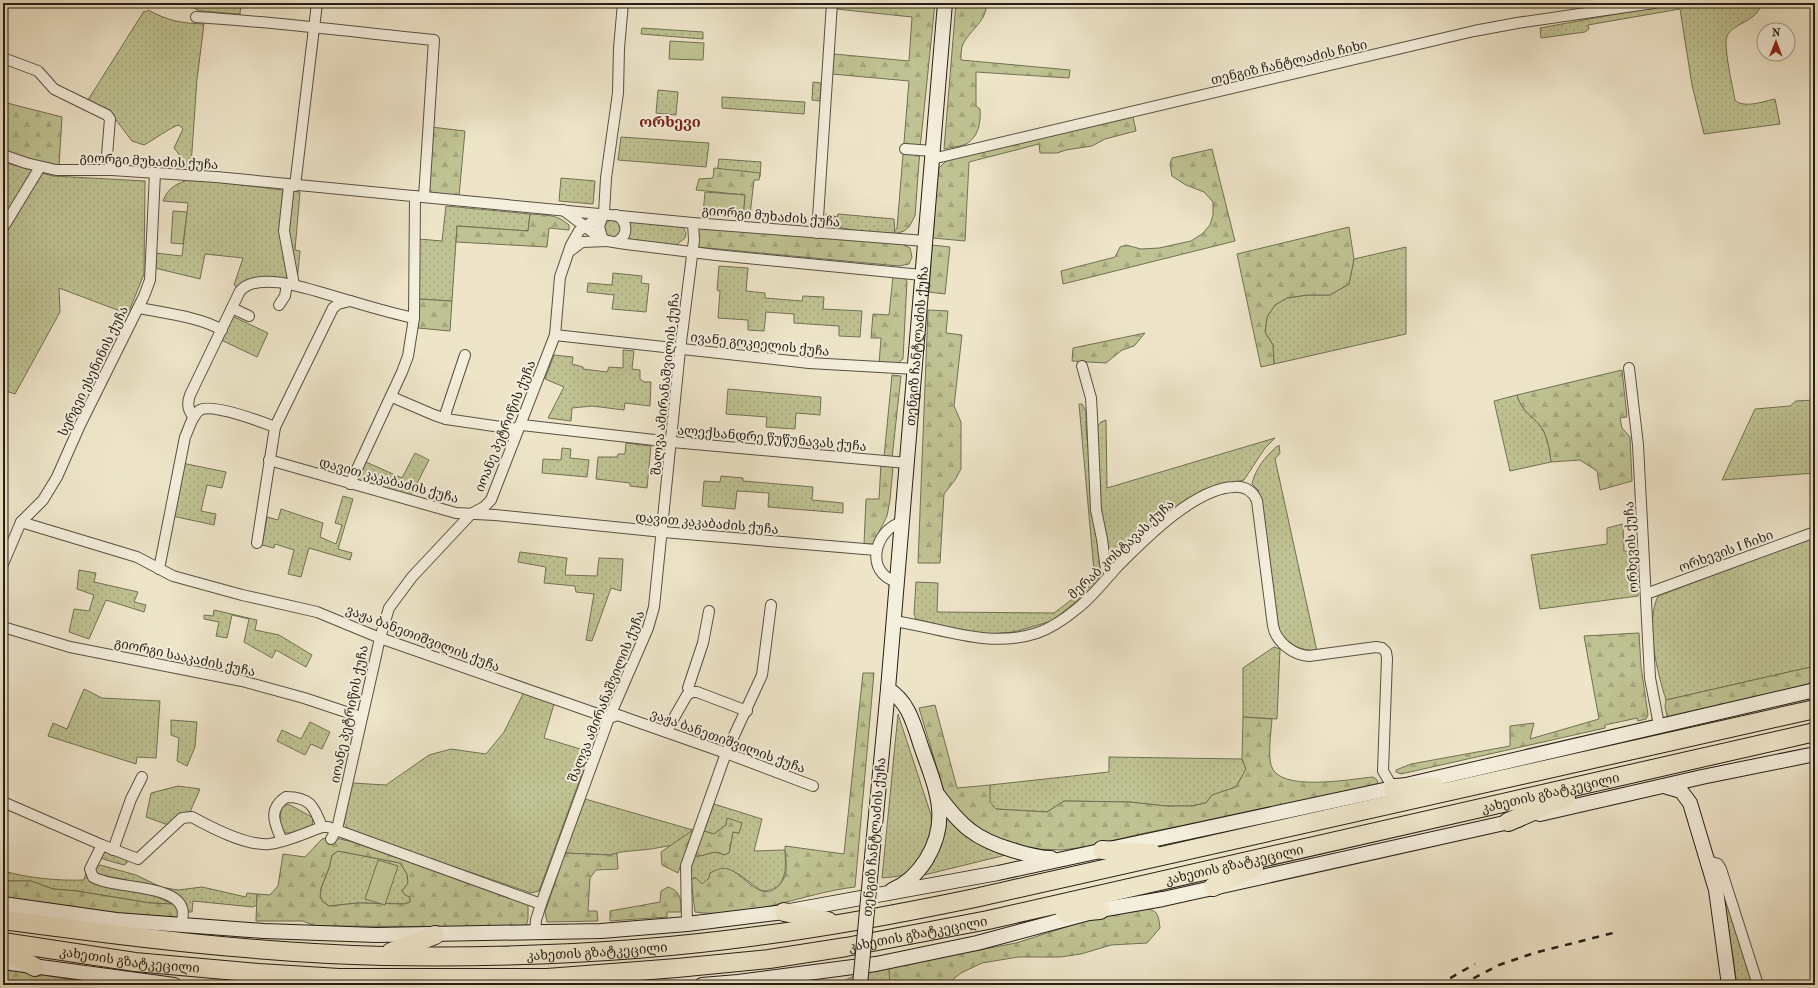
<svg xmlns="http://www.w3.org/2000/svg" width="1818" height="988" font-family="'IM FELL French Canon','Noto Serif Georgian',serif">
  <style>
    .green { fill: url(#green-dots); stroke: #727054 }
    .forest { fill: url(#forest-firs); stroke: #727054; fill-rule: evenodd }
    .pitch { fill: #bfc292; stroke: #727054 }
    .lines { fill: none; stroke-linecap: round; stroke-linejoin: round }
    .street-casing { stroke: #585042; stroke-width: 12 }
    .secondary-casing { stroke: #261e15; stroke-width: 16 }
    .highway-casing { stroke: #261e15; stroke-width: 20 }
    .street { stroke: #f4eedc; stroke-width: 10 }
    .secondary { stroke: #f4eedc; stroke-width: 14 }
    .highway { stroke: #eee5c9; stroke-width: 18 }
    .rail { stroke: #261e15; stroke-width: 2.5; stroke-dasharray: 7 7; stroke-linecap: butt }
    .secondary-bridge-casing { stroke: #261e15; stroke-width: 16; stroke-linecap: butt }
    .secondary-bridge { stroke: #f4eedc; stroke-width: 14 }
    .labels { text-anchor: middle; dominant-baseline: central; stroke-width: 4; stroke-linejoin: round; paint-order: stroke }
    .street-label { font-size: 13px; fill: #261e15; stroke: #f4eedc }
    .quarter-label { font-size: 15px; font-weight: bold; fill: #7a1f14; stroke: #f4eedc }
  </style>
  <defs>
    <pattern id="green-dots" width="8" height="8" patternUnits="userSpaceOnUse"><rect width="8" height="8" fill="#bfc292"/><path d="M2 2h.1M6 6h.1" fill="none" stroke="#a4a67d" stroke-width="1.8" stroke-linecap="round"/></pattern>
    <pattern id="forest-firs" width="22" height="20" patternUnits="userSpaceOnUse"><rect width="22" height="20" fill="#bfc292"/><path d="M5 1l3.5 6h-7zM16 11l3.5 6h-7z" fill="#a4a67d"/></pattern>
  </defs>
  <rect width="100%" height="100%" fill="#eee5c9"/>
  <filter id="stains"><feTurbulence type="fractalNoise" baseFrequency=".005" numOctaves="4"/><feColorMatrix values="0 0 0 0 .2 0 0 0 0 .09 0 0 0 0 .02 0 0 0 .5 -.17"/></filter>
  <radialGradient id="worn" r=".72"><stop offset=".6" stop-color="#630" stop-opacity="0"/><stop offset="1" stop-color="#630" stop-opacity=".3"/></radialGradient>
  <g class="green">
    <path d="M183 3H241L240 14 200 11Z"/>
    <path d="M1677 3H1761C1758 22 1734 22 1727 36 1723 46 1733 88 1735 100 1743 109 1765 101 1775 99L1780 124 1704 134 1692 85 1680 9 1588 25 1589 29 1585 32 1541 38 1540 28Z"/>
    <path d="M148 10C169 21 180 23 204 24L197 79 191 165 210 167 208 171 189 169 183 165 181 157 174 148 183 129 179 125C174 125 152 141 144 145L132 141 113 116 88 100 144 11 146 12Z"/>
    <path d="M642 28 703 32V39L641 34Z"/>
    <path d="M813 82 821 83 820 101 812 100Z"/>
    <path d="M658 90 678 92 676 115 656 113Z"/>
    <path d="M722 97 805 102 804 114 722 108Z"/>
    <path d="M621 137 709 143 706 167 618 160Z"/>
    <path d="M719 159 761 162 760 177 717 173Z"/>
    <path d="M3 162 53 176 145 181 144 274 128 314 59 288 60 312 15 394 3 390Z"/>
    <path d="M561 178 595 181 593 204 559 201Z"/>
    <path d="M191 179 300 192 295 250 300 251 297 282C277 281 253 274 237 287L234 285 243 258 205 254 200 279 155 268V253L182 256 188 203 163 201C168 187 178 183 191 179Z"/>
    <path d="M446 206 530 214 528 231 457 226 452 301 418 299 419 239 442 241Z"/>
    <path d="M826 214 837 217 838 214 894 219 895 233C871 234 848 230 826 224Z"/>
    <path d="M627 220 683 227 686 233 685 238 676 245 626 241Z"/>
    <circle cx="613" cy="229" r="9"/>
    <path d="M1406 247V334L1274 364 1273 345 1265 332 1267 317 1275 305 1287 298 1307 295H1330L1349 284 1354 259Z"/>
    <path d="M719 266 748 268 746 291 765 293V298L802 301 803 296 824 297 823 309 862 311 860 337 839 336V326L794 323V314L766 312 764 331 748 330V320L718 318 720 291 717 290Z"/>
    <path d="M613 273 642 276 641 283 649 284 646 312 612 309 614 295 587 292 588 283 612 285Z"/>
    <path d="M232 316 268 333 257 357 221 340Z"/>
    <path d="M623 350 634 351 632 369 640 370V379L644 382H651L650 406 625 403 624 410 592 406 572 408 571 421 548 418 564 387 545 379 554 355 573 357 572 364 583 367V369L607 372 609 367 623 368Z"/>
    <path d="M728 389 821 397 820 415 796 413 795 429 766 427 767 417 726 414Z"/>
    <path d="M1517 395C1523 415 1535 416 1543 430 1548 439 1550 452 1551 462L1510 471 1494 401Z"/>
    <path d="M1815 400V473L1722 480 1755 409 1790 406 1796 401Z"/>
    <path d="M1079 404H1082L1086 411V428L1099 545 1101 574 1093 588 1052 621 1014 632 990 634 969 633 916 619 914 614 916 582 938 583 937 612 1054 613 1095 582Z"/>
    <path d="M1106 420 1107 488 1275 438 1265 448 1244 480 1216 486 1114 564C1100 557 1097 449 1095 429L1101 422Z"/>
    <path d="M626 443 651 446 647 488 630 486V483L596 479 598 457H617L618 454H625Z"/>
    <path d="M1279 445 1280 453 1275 459 1317 651C1299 650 1289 645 1279 631L1262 505 1258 490 1252 484C1255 469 1267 454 1279 445Z"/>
    <path d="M562 448 571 449 570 458 589 460 587 477 542 473 543 459 561 460Z"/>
    <path d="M415 453 429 460 411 495 357 480 366 462 402 478Z"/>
    <path d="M182 463 226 472 222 488 207 485 201 511 216 514 214 525 172 516Z"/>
    <path d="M721 476 743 478V481L813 487 812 500 843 503V513L768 507 769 493 737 491 735 509 702 506 704 481 720 482Z"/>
    <path d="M343 496 353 499 338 549 352 553 350 560 309 548 301 577 288 574 294 550 275 544 274 548 262 545 267 517 278 520 281 509 323 523 320 537 336 544 342 525 335 523Z"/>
    <path d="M1623 524 1624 551 1637 552 1638 596 1540 609 1531 555 1607 544V528Z"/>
    <path d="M1815 537V666L1666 700C1657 671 1645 624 1658 596Z"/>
    <path d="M520 552 567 558 565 575 597 576 599 558 623 559 621 591 611 588 592 641 586 640 594 594 576 592 575 586 544 583 546 567 518 562Z"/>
    <path d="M79 570 96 573 94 582 138 592 134 602 146 605 144 612 106 600 89 639 69 632 74 609 89 611 94 595 77 589Z"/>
    <path d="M214 610 257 620 255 630 279 635 312 655 306 667 276 650 272 658 244 642 249 619 232 615 227 638 216 636 219 622 204 619V615L213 616Z"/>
    <path d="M1274 647 1280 649 1277 719 1243 717V668Z"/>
    <path d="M84 689 102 698 160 701 156 758 137 757 136 764 48 736 53 723 67 729Z"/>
    <path d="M524 692 554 704 544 738 590 752 539 891 531 893 350 831 344 823 352 783 386 785 429 755 451 749 486 754 504 732Z"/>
    <path d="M898 714 934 824C930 839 921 864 907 873 901 877 889 877 882 878Z"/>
    <path d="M171 720 197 722 195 747 187 766 177 761 179 738 171 735Z"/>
    <path d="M310 722 330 732 322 749 311 744 305 755 277 741 282 730 301 739Z"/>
    <path d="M1109 757 1242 759 1246 769 1236 787 1212 795 1206 803 1191 806H1166L1129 802 1064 801 1047 812 996 809 989 802 990 785 1109 772Z"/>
    <path d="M178 786 200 789 190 812 181 815 171 826 146 817 151 793Z"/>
    <path d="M585 799 693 830 673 845 651 849 621 852 610 855 565 853Z"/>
    <path d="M286 804 290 805 310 816 313 818 312 826C289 835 274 841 282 807Z"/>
    <path d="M714 804 762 819 754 851 785 850C786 870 787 890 762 891 744 880 732 862 710 873L709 878 702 885 696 878 691 879 690 870 695 856C707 857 712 848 724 855L729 853 733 832 739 833 727 818 726 825 714 834 704 831Z"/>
    <path d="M944 811 1010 854 924 875C926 867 932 861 937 854 945 840 945 827 944 811Z"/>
    <path d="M338 851 400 863 407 874 408 883 402 891 410 897V902L405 904 358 903 329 906 323 902 320 897 321 888 329 868 332 855Z"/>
    <path d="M106 852 127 859V863L124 865 103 859 101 857 103 853Z"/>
    <path d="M100 865 136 875 161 887 178 890 202 887 246 897 247 893 257 894V905L253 907 193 901 192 912H187L177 898 99 878 95 869Z"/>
    <path d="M3 871C29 878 57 881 84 880L86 873 90 879 153 895 173 904 150 903 77 891 53 889 31 881H3Z"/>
    <path d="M1720 874 1755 985H1737Z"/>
    <path d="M889 967 890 985H835L852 977Z"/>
  </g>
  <g class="forest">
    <path d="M837 3H935L920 149 915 216 909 227 904 231 892 235 897 228 909 81 832 74 834 54 909 61 912 17 836 9Z"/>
    <path d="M956 3H986C988 20 970 30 963 44 961 48 961 55 961 60L1070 70 1069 78 976 72V106L980 109C981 121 979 137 966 144 960 147 951 147 944 149Z"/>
    <path d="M3 102 62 117 59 166 42 163 3 150Z"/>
    <path d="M1133 117 1136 131 1105 139 1092 146 1066 150 1057 153H1040L1039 144 969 162 965 241 933 238 937 176 939 168 947 160Z"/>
    <path d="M431 127 465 131 459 196 433 193 428 188Z"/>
    <path d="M1212 149 1235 241 1063 284 1061 271 1115 257 1120 247 1126 245 1141 249 1159 248 1191 241 1202 234 1210 225 1213 215V202L1204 192 1186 185 1172 176 1170 164 1172 158Z"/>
    <path d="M714 168 760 173 759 180H754L750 215H743L745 195 696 190 699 179 713 178Z"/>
    <path d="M530 214C545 215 557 214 569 225V230L549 228 547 247 456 242 457 226 528 231Z"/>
    <path d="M698 226 903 244 910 248 912 257 909 264 899 266 697 247Z"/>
    <path d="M1349 227 1354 259 1349 284 1330 295H1307L1287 298 1275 305 1267 317 1265 332 1273 345 1274 364 1261 367 1237 254Z"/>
    <path d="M932 245 950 247 945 294 929 292Z"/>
    <path d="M893 276 904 278 907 281 903 359 895 365 879 364 881 338H871L873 314 889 315Z"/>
    <path d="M418 299 452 301 450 331 418 328Z"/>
    <path d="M928 310 948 311 946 333 962 335 954 406 961 422V469L955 480 944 494 940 563H918Z"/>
    <path d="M1145 333 1134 346 1122 350 1106 363 1072 361 1073 348Z"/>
    <path d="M1622 370 1627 417 1620 418 1622 428 1630 437 1632 481 1600 490 1597 471 1580 460 1551 462C1550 452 1548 439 1543 430 1535 416 1523 415 1517 395Z"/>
    <path d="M892 375 901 376 892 458 884 457Z"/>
    <path d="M881 464 893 467 890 500 887 516 873 544H864L866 499H879Z"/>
    <path d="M1639 633 1641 666 1648 715 1646 719 1638 721 1637 718 1605 725V728L1401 774 1396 772V770L1411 764 1510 746V726L1534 723 1530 739 1599 719 1584 636Z"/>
    <path d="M1815 666V686L1668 719 1665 707 1666 700Z"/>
    <path d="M863 673H874L855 887C802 893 750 920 695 912L691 879 696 878 702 884 709 878 710 873C716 870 721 867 728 869 741 873 749 887 762 891 774 895 784 882 786 872 787 864 785 854 785 846L844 854Z"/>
    <path d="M935 705 957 788 990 785V802L996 809 1047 812 1064 801 1129 802 1166 806H1191L1206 803 1212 795 1236 787 1246 769 1242 759 1243 717 1272 719C1271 732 1268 753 1271 765 1278 793 1351 779 1373 777L1377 780 1378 784 1375 788 1145 833 1085 847 1061 850 1036 849 1011 845 974 828 946 798 919 708Z"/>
    <path d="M727 818 742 823 739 833 733 832 729 853 724 855C712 848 707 857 695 856L704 831 714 834 726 825Z"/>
    <path d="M693 830 678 873 662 865 661 852Z"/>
    <path d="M331 837 353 842 528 904V919L526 927 315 926 303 921H256L257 894 270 895 278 886 283 854 305 857 322 839ZM338 851 400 863 407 874 408 883 402 891 405 895 410 897V902L405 904 358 903 329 906 323 902 320 897 321 888 329 868 332 855Z"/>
    <path d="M565 853 610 855 617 853 618 869 596 870 590 878 588 911H597L598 921 547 922 545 912Z"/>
    <path d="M3 881H31L53 889 77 891 150 903 173 904 179 909V922L3 900Z"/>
    <path d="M668 887C681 891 681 900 681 912H667V917L610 921V911L660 902 661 891Z"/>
    <path d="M1137 909C1156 909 1158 910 1160 928L1147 943 1111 945 1081 954 1060 957H1018L982 963 961 973 946 985H890L889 967 1016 943 1088 920Z"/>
    <path d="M3 969 107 985H3Z"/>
  </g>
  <g class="pitch">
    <path d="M670 41 704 43 703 60 669 59Z"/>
    <path d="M705 192 745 195 743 217 703 214Z"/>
    <path d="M173 211 187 212 183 244 171 243Z"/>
    <path d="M378 860 398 866 385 905 365 899Z"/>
  </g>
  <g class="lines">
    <g class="street-casing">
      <g id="street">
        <path d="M196 17C276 22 355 32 434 40L424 197"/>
        <path d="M3 58 38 71 54 89 107 115 110 119 107 155 112 170"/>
        <path d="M905 149 933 151"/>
        <path d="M3 155 26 163 56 170H112L216 177 693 223 925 241"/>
        <path d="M932 159 1474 31 1517 23 1654 3"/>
        <path d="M289 185 284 231 294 285"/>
        <path d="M295 186 317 3"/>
        <path d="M563 210 595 234 607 241 626 244 716 255 922 275"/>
        <path d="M616 215C628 221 629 236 616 242"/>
        <path d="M3 228 40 167"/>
        <path d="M817 233 832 3"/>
        <path d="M602 238 599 226 604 213 606 178 618 93 619 48 623 3"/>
        <path d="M570 251 582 242 607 241"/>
        <path d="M279 305 285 296 287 284"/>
        <path d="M139 308C164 313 200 317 222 330"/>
        <path d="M232 308 249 316"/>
        <path d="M555 335 809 363 915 369"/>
        <path d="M465 355 446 412V419L514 429 522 425 672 442 907 463"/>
        <path d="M1082 366 1091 398 1092 416 1096 510 1102 539 1105 563 1106 568 1111 574"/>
        <path d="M1629 368 1638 445 1650 678 1659 725"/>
        <path d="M392 397 434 415 446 419"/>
        <path d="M194 417C188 411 187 403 190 395L240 291C260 269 316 292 340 298 364 305 389 313 414 318L415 196"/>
        <path d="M275 427 333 308 338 304 350 301"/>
        <path d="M269 460 456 513 495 515 663 532 876 550"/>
        <path d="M350 484 402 372 408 356 414 318"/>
        <path d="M21 522 137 557 173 576 242 595 317 612 380 638 609 718 618 715 632 720 726 753 813 786"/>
        <path d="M3 564 21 522 43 500 57 477 80 425 144 296 150 280 155 173"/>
        <path d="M159 569 185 437C189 429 192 415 200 410 212 403 262 422 275 427L257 543"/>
        <path d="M897 582C864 573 874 530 902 522"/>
        <path d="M1646 594 1815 532"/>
        <path d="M894 621C942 628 988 649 1037 633 1052 628 1066 618 1078 608 1093 596 1105 580 1118 566 1145 539 1195 488 1234 487 1245 486 1253 491 1257 501L1273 626C1276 642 1293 655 1309 656L1376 647 1382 648 1386 652 1387 658 1383 771 1393 788"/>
        <path d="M3 627 70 647 242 681 304 698 361 717"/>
        <path d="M692 692 688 688 703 643 709 611"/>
        <path d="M666 732 687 695 692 692H697L747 711"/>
        <path d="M3 802 102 845 138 859 182 818 192 817C212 828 246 846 269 844 287 842 305 833 322 827H328L541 904"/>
        <path d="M331 839 337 829 380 638 389 608 412 577 471 514 484 507 491 500 555 335 560 277 571 245 579 231 604 213"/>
        <path d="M282 841C275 824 267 810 286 797 310 797 314 806 322 827"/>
        <path d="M102 845 90 869 93 877C113 889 174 884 182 908 184 913 182 918 182 923"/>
        <path d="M113 850 131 799 142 777"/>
        <path d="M1708 861 1718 864 1721 869 1758 985"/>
        <path d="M687 924 686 866 726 753 762 675 771 605"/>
        <path d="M535 933 536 920 541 904 609 718 648 628 654 607 680 350 694 240 693 223"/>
      </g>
    </g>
    <g class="secondary-casing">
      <g id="secondary">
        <path d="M888 689C910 703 914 726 922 749 936 789 951 820 926 860 917 874 907 884 892 890"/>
        <path d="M1664 786 1681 791 1690 803 1716 890 1729 985"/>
        <path d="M938 795C961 826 975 839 1012 850 1025 854 1038 858 1051 858"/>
        <path d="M1540 814 1702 777 1815 754"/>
        <path id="s1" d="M872 857 888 689 945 3"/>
        <path d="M3 904 116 920 264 931 376 935 601 931 687 924 784 912 998 873 1393 788 1815 690"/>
        <path d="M3 962 174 985"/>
        <path d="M702 985 738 982 876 964 977 943 1100 910 1163 899 1518 820"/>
      </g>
    </g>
    <g class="highway-casing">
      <g id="highway">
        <path d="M1393 788 1435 786"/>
        <path d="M1508 822 1566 797"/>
        <path d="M1102 850 1152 853"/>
        <path d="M1213 887 1254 868"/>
        <path d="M784 912 828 921"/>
        <path d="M1065 913 1100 910"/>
        <path id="s2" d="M3 920C130 937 256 953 384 956 508 958 634 953 757 936 830 927 903 913 975 898L1815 709"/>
        <path id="s3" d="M3 942 135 962 259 973 339 978H547L677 968 769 959 846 947 988 920 1815 732"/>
        <path d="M3 950 35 967"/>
        <path d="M391 952 435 935"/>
      </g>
    </g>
    <use href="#street" class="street"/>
    <use href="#secondary" class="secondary"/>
    <use href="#highway" class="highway"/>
    <g class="rail">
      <path d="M1438 985 1475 964"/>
      <path d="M1461 985 1499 965 1534 953 1617 932"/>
    </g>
    <g class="secondary-bridge-casing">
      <path id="secondary-bridge" d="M860 985 872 857"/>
    </g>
    <use href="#secondary-bridge" class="secondary-bridge"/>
  </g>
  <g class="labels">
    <g class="street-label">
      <text transform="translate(1289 62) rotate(-13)">თენგიზ ჩანტლაძის ჩიხი</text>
      <text transform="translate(149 161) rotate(3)">გიორგი მუხაძის ქუჩა</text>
      <text transform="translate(771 216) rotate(5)">გიორგი მუხაძის ქუჩა</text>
      <text transform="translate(760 344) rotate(6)">ივანე გოკიელის ქუჩა</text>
      <text stroke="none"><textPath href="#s1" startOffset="513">თენგიზ ჩანტლაძის ქუჩა</textPath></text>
      <text transform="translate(93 371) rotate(-64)">სერგეი ესენინის ქუჩა</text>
      <text transform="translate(665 384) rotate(-84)">შალვა ამირანაშვილის ქუჩა</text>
      <text transform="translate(505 426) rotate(-68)">იოანე პეტრიწის ქუჩა</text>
      <text transform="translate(772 438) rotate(5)">ალექსანდრე წუწუნავას ქუჩა</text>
      <text transform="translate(389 480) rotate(15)">დავით კაკაბაძის ქუჩა</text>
      <text transform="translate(707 523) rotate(5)">დავით კაკაბაძის ქუჩა</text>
      <text transform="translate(1631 547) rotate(-93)">ორხევის ქუჩა</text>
      <text transform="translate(1121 549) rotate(-43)">მერაბ კოსტავას ქუჩა</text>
      <text transform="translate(1726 551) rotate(-20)">ორხევის I ჩიხი</text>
      <text transform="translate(423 638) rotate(21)">ვაჟა ბანეთიშვილის ქუჩა</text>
      <text transform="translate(185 657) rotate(12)">გიორგი სააკაძის ქუჩა</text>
      <text transform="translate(606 696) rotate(-68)">შალვა ამირანაშვილის ქუჩა</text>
      <text transform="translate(349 714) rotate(-78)">იოანე პეტრიწის ქუჩა</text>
      <text transform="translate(728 741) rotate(20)">ვაჟა ბანეთიშვილის ქუჩა</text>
      <text stroke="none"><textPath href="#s3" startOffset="1568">კახეთის გზატკეცილი</textPath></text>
      <text transform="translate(874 837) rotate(-85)">თენგიზ ჩანტლაძის ქუჩა</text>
      <text stroke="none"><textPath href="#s3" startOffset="1244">კახეთის გზატკეცილი</textPath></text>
      <text stroke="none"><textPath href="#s3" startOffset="920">კახეთის გზატკეცილი</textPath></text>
      <text stroke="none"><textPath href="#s2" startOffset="596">კახეთის გზატკეცილი</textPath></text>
      <text stroke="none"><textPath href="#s3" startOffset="128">კახეთის გზატკეცილი</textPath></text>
    </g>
    <g class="quarter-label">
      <text x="670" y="122">ორხევი</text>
    </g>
  </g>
  <rect width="1818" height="988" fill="none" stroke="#eee5c9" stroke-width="16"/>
  <rect x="4" y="4" width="1810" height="980" fill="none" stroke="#261e15" stroke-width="2"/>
  <rect x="8" y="8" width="1802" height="972" fill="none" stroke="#261e15"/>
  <g transform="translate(1776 42) rotate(1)"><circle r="19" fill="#f4eedc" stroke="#a29b8c"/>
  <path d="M0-3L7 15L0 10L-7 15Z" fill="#8f2418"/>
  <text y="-6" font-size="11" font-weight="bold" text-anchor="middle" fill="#261e15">N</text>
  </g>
  <rect width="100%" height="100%" filter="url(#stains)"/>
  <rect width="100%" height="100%" fill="url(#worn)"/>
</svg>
